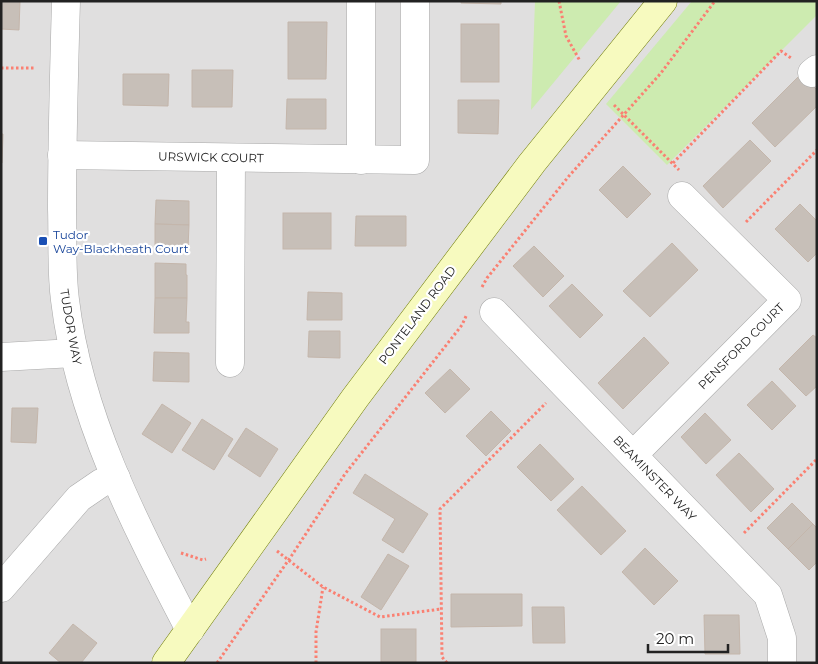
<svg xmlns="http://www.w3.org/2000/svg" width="818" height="664" font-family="Montserrat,sans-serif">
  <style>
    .residential { fill: #e0dfdf }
    .grass { fill: #cdebb0 }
    .building { fill: #c7bfb8; stroke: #c4b6ab }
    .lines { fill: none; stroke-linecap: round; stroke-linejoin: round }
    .minor-casing { stroke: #a9a9a9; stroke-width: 29 }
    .secondary-casing { stroke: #707d05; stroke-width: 29 }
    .path { stroke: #fa8072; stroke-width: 3; stroke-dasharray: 2.5 2.5; stroke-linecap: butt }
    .minor { stroke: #fff; stroke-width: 28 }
    .secondary { stroke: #f7fabf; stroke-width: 28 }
    .transit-dot { fill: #1a4fb4; stroke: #fff; stroke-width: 2 }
    .labels { text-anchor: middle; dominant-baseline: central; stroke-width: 4.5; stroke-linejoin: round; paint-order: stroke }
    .street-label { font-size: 12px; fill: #222; stroke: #fff }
    .transit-label { font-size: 12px; fill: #164399; stroke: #fff; text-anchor: start }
  </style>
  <rect width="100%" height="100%" fill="#f2efe9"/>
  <rect class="residential" x="1" y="1" width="816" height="662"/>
  <g class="grass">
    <path d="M535 1H621L531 110Z"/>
    <path d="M692 1H817V15L667 165 606 104Z"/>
  </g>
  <g class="building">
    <path d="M1 1H20L19 30 1 29Z"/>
    <path d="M461 1H501V4L461 3Z"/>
    <path d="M288 22H327L326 79H288Z"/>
    <rect x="461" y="24" width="38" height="58"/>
    <path d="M192 70H233L232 107H192Z"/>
    <path d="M123 74H169L168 106 123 105Z"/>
    <path d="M801 74 817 90V106L775 147 752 123Z"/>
    <path d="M287 99H326V129H286Z"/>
    <path d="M458 100H499L498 134 458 133Z"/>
    <path d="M1 134H3L2 163 1 162Z"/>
    <path d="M750 140 771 161 723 208 703 186Z"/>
    <path d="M623 166 651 194 627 218 599 190Z"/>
    <path d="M156 200 189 201V225L155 224Z"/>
    <path d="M800 204 817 221V253L808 262 775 229Z"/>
    <rect x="283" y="213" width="48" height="36"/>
    <path d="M356 216H406V246H355Z"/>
    <path d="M155 224 189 225 188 248 155 247Z"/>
    <path d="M672 243 698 270 650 317 623 291Z"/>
    <path d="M534 246 564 276 543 297 513 266Z"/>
    <path d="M155 263 186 264V275H187V298H155Z"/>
    <path d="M572 284 603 315 580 338 549 306Z"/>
    <path d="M308 292 342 293V320H307Z"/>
    <path d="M155 298H187L186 322H189V333H154Z"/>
    <path d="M309 331H340V358L308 357Z"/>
    <path d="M813 335 817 338V386L806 396 779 369Z"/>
    <path d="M644 337 669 363 623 409 598 383Z"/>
    <path d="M154 352 189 353V382L153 381Z"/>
    <path d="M450 369 470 389 445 413 425 393Z"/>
    <path d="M772 381 796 406 772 430 747 405Z"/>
    <path d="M162 404 191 423 172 453 142 434Z"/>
    <path d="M12 408H38L36 443 11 442Z"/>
    <path d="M491 411 511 431 486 456 466 436Z"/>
    <path d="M705 413 731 440 706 464 681 437Z"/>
    <path d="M202 419 233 439 214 470 182 450Z"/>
    <path d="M246 428 278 449 260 477 228 456Z"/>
    <path d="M540 444 574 479 551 501 517 467Z"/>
    <path d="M739 453 774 489 751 512 716 475Z"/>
    <path d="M365 474 428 514 403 553 382 540 395 519 353 493Z"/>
    <path d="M582 486 626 531 601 555 557 510Z"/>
    <path d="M792 503 813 524 788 549 767 528Z"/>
    <path d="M813 524 817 528V562L809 570 788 549Z"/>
    <path d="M645 548 678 581 654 605 622 572Z"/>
    <path d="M388 554 409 566 381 610 361 597Z"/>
    <path d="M451 594H522V626L451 627Z"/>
    <path d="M532 607H564L565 643H533Z"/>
    <path d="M704 615H739L740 654H705Z"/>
    <path d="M73 624 97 643 81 663H61L49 653Z"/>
    <rect x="381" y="629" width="35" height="33"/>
  </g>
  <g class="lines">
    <g class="minor-casing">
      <g id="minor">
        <path d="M66 1C64 71 62 140 62 209 63 239 61 270 65 300 79 418 136 526 190 630"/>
        <path d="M812 73 817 69"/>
        <path d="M62 155 415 160V1"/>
        <path d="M361 160V1"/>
        <path d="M494 312 768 595 782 638V663"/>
        <path d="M1 357 74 353"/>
        <path d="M230 363 231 158"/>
        <path d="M633 455 787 300 682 196"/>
        <path d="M1 588 79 498 101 483 116 478"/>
      </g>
    </g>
    <g class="secondary-casing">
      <path id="secondary" d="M166 663 355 398 532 163 663 1"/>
    </g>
    <g class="path">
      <path d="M559 1 566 36 580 61"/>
      <path d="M1 68H36"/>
      <path d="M614 105 679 170"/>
      <path d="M673 163 781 51 791 58"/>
      <path d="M746 222 817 150"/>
      <path d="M482 287 487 278 569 176 661 73 715 1"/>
      <path d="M744 533 817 459"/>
      <path d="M277 551 323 587 380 617 441 609"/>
      <path d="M181 553 203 560 206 559"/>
      <path d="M217 663 292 555 345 474 462 325 467 314"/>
      <path d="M316 663V632L323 587"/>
      <path d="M447 663 442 657 440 509 546 403"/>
    </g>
    <use href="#minor" class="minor"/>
    <use href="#secondary" class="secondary"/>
  </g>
  <rect class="transit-dot" x="38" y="236" width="10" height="10" rx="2.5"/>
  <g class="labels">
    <g class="street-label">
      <text transform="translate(211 157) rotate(1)">URSWICK COURT</text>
      <text transform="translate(417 315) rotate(-53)">PONTELAND ROAD</text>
      <text transform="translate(71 327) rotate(80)">TUDOR WAY</text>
      <text transform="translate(741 346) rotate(-45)">PENSFORD COURT</text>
      <text transform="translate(655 478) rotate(46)">BEAMINSTER WAY</text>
    </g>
    <g class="transit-label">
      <text x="53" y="234">Tudor<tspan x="53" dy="14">Way-Blackheath Court</tspan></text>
    </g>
  </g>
  <rect width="818" height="664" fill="none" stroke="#222222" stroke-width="5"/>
  <path d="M648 644v8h80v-8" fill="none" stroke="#222222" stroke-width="2.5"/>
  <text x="656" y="644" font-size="15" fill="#222222" stroke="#ffffff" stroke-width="4" paint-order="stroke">20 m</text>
</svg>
